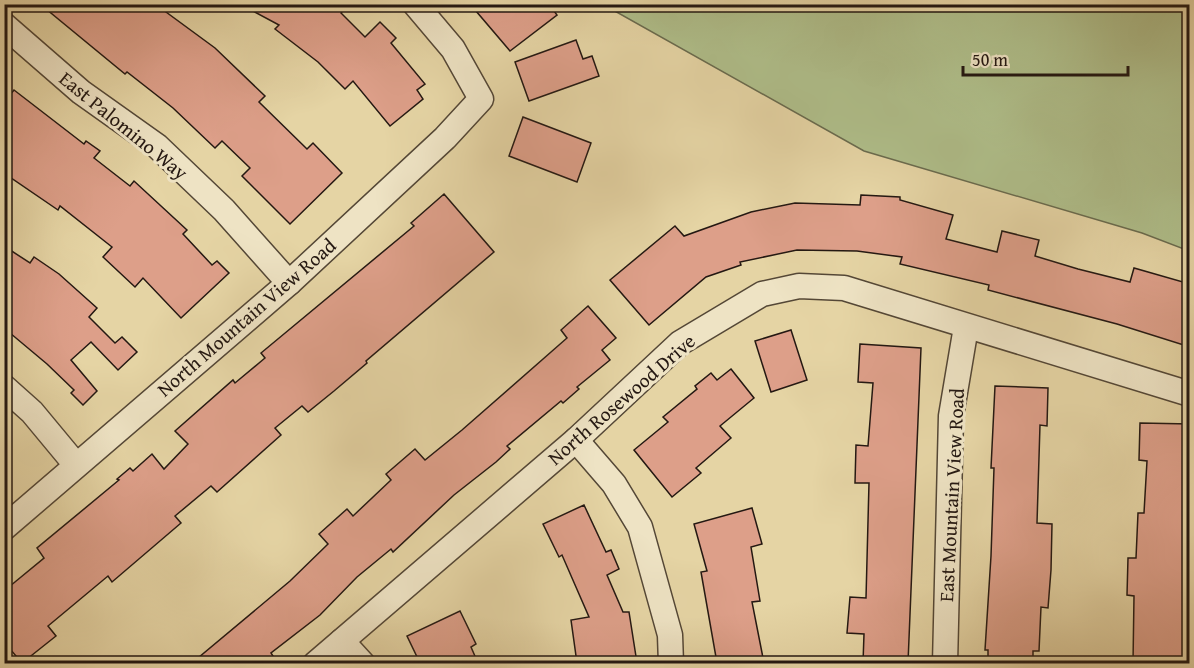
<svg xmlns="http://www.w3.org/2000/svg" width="1194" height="668" font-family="'Gentium Book Plus',serif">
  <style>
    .green { fill: #afbe8a; stroke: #6a6b4e; stroke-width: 1.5 }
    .building { fill: #dd9f89; stroke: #241812; stroke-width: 1.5 }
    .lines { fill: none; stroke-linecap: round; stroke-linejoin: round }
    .minor-casing { stroke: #544736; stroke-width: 27 }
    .minor { stroke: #eee3c4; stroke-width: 24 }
    .labels { text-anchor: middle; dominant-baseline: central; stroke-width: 6; stroke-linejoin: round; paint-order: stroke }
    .street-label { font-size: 20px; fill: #241812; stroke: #eee3c4 }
  </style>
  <rect width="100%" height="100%" fill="#e5d4a4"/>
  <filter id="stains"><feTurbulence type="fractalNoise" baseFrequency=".00333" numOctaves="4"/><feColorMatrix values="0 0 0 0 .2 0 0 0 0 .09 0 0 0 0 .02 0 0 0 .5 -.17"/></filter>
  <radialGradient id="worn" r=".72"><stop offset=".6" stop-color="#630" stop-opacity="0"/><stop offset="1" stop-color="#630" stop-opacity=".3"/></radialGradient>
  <path class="green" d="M604 5H1189V251L1142 233 864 151Z"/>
  <g class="building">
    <path d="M40 4H155L215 48 265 96 259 102 307 149 313 143 342 173 290 224 242 176 250 168 222 141 215 148 173 108 127 72 125 74Z"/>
    <path d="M240 4H348L341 13 365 37 380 22 396 38 391 43 425 84 417 90 423 99 390 126 353 81 345 89 318 62 275 29 279 25Z"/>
    <path d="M485 4H549L557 15 510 51 476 11Z"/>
    <path d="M576 40 583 59 592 56 599 76 529 101 515 62Z"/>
    <path d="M14 90 84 144 86 141 100 151 94 158 130 186 134 181 187 230 183 234 212 265 217 261 229 273 181 318 143 278 135 287 103 257 112 247 60 206 58 210 4 173V102Z"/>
    <path d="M523 117 591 143 577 182 509 156Z"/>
    <path d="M444 194 494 252 366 361 367 363 334 391 308 412 302 406 275 428 281 435 217 492 211 486 175 516 181 523 112 582 108 576 48 626 56 636 22 663 4 642V591L44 558 37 548 119 480 117 479 130 468 133 471 152 454 164 469 188 444 175 431 233 380 235 383 265 358 261 353 414 226 411 223Z"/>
    <path d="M861 195 900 197V200L953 215 946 239 997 252 1002 231 1039 240 1035 256 1078 269 1130 282 1134 268 1190 284V347L1117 324 988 290 989 285 900 264 902 257 857 251 797 250 740 262 741 265 706 277 649 325 610 280 675 226 684 236 751 212 795 203 860 205Z"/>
    <path d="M4 246 30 263 34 257 59 274 97 308 89 317 115 343 122 337 137 352 118 370 91 342 71 360 97 391 83 405 71 393 74 390 47 364 4 328Z"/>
    <path d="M588 306 616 338 602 350 610 360 577 387 579 389 563 403 561 401 507 446 510 449 496 462 454 495 393 552 391 549 357 577 320 615 271 653 273 656 264 663H192L290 581 328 544 319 534 347 509 353 516 391 480 386 474 415 449 425 460 462 430 567 338 561 330Z"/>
    <path d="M791 330 807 380 771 392 755 341Z"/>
    <path d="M860 344 921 348 908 663H863L864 634 847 633 850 597 866 598 869 483H855L856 445 868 446 873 383 858 382Z"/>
    <path d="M731 369 754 398 720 426 731 438 696 468 701 473 672 497 634 450 668 422 663 417 697 389 695 386 711 373 717 380Z"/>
    <path d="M995 386 1048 388 1047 426 1040 425 1037 523 1052 524 1051 570 1048 608 1041 607 1039 651H1033V663H988V650H985L991 556 994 468H991Z"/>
    <path d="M1140 423 1190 424V553H1187L1185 663H1133L1134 596 1127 595 1128 558H1136L1138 513H1144L1147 461 1139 460Z"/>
    <path d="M584 505 606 552 611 550 619 569 607 575 623 612H629L637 663H577L571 620 589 617 562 555 559 557 543 524Z"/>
    <path d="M752 508 762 544 751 547 760 601 752 602 764 663H717L701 572 707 571 694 524Z"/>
    <path d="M460 611 476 644 471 647 478 663H420L407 636Z"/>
  </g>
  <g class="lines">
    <g class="minor-casing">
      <g id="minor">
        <path d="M4 25 81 92 157 146 224 210 289 283"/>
        <path d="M4 387 32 412 76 465"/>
        <path d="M576 440 614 484 640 527 670 635 671 664"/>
        <path d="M4 528 289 283 445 138 481 99 453 49 415 4"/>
        <path d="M342 641 363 664"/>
        <path d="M315 664 576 440 680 343 762 294 799 286 844 288 1190 394"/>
        <path d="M945 664 951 416 966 327"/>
      </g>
    </g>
    <use href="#minor" class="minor"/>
  </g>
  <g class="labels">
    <g class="street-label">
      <text transform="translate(124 125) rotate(39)">East Palomino Way</text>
      <text transform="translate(246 317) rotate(-41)">North Mountain View Road</text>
      <text transform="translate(621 399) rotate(-41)">North Rosewood Drive</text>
      <text transform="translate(951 495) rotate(-87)">East Mountain View Road</text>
    </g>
  </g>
  <rect width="1194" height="668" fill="none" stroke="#e5d4a4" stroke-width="24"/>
  <rect x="6" y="6" width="1182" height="656" fill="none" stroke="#241812" stroke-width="3"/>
  <rect x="12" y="12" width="1170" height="644" fill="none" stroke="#241812" stroke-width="1.5"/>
  <path d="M963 66v9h165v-9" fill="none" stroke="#241812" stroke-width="3"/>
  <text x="972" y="66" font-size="18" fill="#241812" stroke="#eee3c4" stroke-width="4.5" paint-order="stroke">50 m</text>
  <rect width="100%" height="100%" filter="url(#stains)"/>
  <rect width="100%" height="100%" fill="url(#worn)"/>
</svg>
